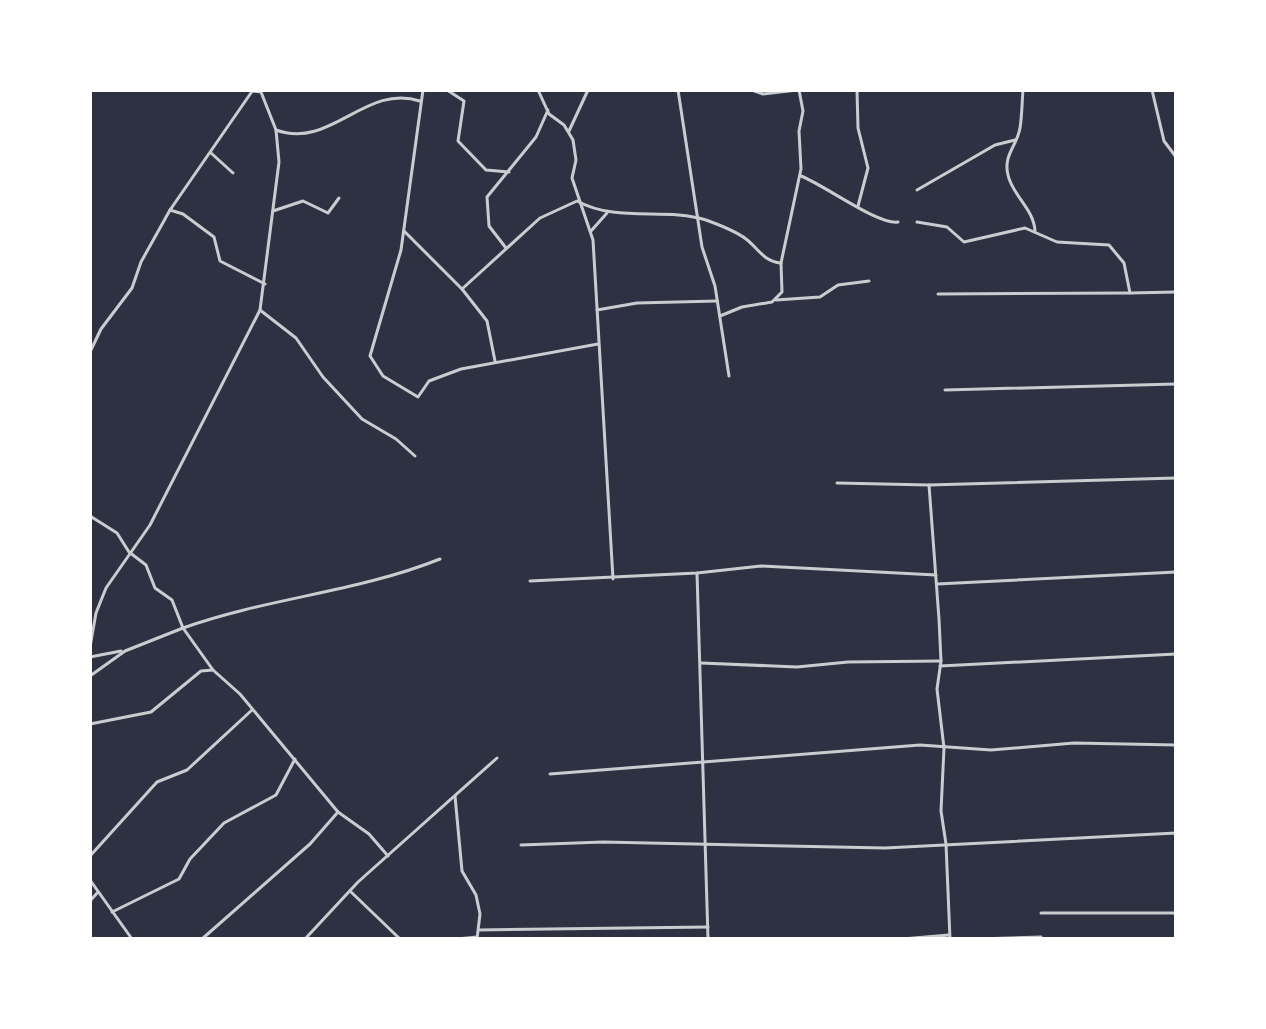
<svg xmlns="http://www.w3.org/2000/svg" width="1266" height="1029" font-family="'Titillium Web',sans-serif">
  <style>
    .lines { fill: none; stroke-linecap: round; stroke-linejoin: round }
    .minor { stroke: #caccd0; stroke-width: 3 }
  </style>
  <rect width="100%" height="100%" fill="#2d3142"/>
  <g class="lines">
    <g class="minor">
      <path d="M423 90 401 250 370 356 383 376 418 397 429 381 461 369 598 344"/>
      <path d="M447 90 464 101 458 141 486 170 509 172"/>
      <path d="M538 90 549 114 564 125 573 140 576 160 572 178 593 240 613 579"/>
      <path d="M678 90 702 247 715 286 729 376"/>
      <path d="M752 90 763 94 797 90"/>
      <path d="M857 90 858 128 868 168 858 206"/>
      <path d="M1023 90C1022 102 1022 116 1020 128 1017 146 1003 155 1008 175 1012 195 1034 209 1035 231"/>
      <path d="M1152 90 1164 141 1176 157"/>
      <path d="M276 130C331 150 365 83 420 101"/>
      <path d="M569 131 588 90"/>
      <path d="M211 153 233 173"/>
      <path d="M801 176C826 186 878 225 898 222"/>
      <path d="M917 190 995 145 1015 140"/>
      <path d="M170 210 183 214 214 237 220 261 265 284"/>
      <path d="M273 211 303 201 328 213 339 198"/>
      <path d="M917 222 947 227 964 242 1025 228 1057 242 1109 245 1124 263 1130 293 1176 292"/>
      <path d="M404 231 462 289 487 321 495 361"/>
      <path d="M591 231 607 213"/>
      <path d="M506 248 489 226 487 197 536 137 548 110"/>
      <path d="M462 289 540 218 577 201C617 223 665 207 706 220 717 224 737 232 746 239 759 249 763 261 781 263"/>
      <path d="M938 294 1130 293"/>
      <path d="M776 300 820 297 838 285 869 281"/>
      <path d="M260 310 296 338 323 377 362 419 396 439 415 456"/>
      <path d="M597 310 637 303 717 301"/>
      <path d="M720 316 742 307 772 302 782 292 781 263 801 169 799 131 803 111 799 90"/>
      <path d="M90 352 101 329 132 288 141 262 170 210 253 90"/>
      <path d="M945 390 1176 384"/>
      <path d="M837 483 929 485 1176 478"/>
      <path d="M929 485 939 619 941 661 937 689 944 748 941 811 946 844 950 939"/>
      <path d="M90 516 117 533 129 552 146 565 155 588 172 600 183 628C267 598 358 592 440 559"/>
      <path d="M697 573 708 939"/>
      <path d="M530 581 697 573 761 566 936 575"/>
      <path d="M937 584 1176 572"/>
      <path d="M90 647 96 613 106 588 150 525 260 310 279 162 276 130 261 92 252 91"/>
      <path d="M90 657 121 651"/>
      <path d="M701 663 797 667 848 662 941 661"/>
      <path d="M940 666 1176 654"/>
      <path d="M90 676 125 651 183 628 213 670 240 694 338 812 369 834 388 856"/>
      <path d="M90 724 151 712 201 671 213 670"/>
      <path d="M550 774 920 745 991 750 1074 743 1176 745"/>
      <path d="M455 796 462 871 476 895 480 914 477 939"/>
      <path d="M521 845 603 842 885 848 1176 833"/>
      <path d="M90 856 157 782 187 770 252 710"/>
      <path d="M90 880 132 939"/>
      <path d="M350 891 400 939"/>
      <path d="M90 901 98 892"/>
      <path d="M112 912 179 879 190 859 224 823 276 795 295 759"/>
      <path d="M1041 913H1176"/>
      <path d="M479 930 708 927"/>
      <path d="M90 936 92 939"/>
      <path d="M202 939 310 844 338 812"/>
      <path d="M305 939 358 882 497 758"/>
      <path d="M457 939 477 937"/>
      <path d="M902 939 949 935"/>
      <path d="M977 939 1041 937"/>
    </g>
  </g>
  <rect width="1266" height="1029" fill="none" stroke="#ffffff" stroke-width="184"/>
</svg>
